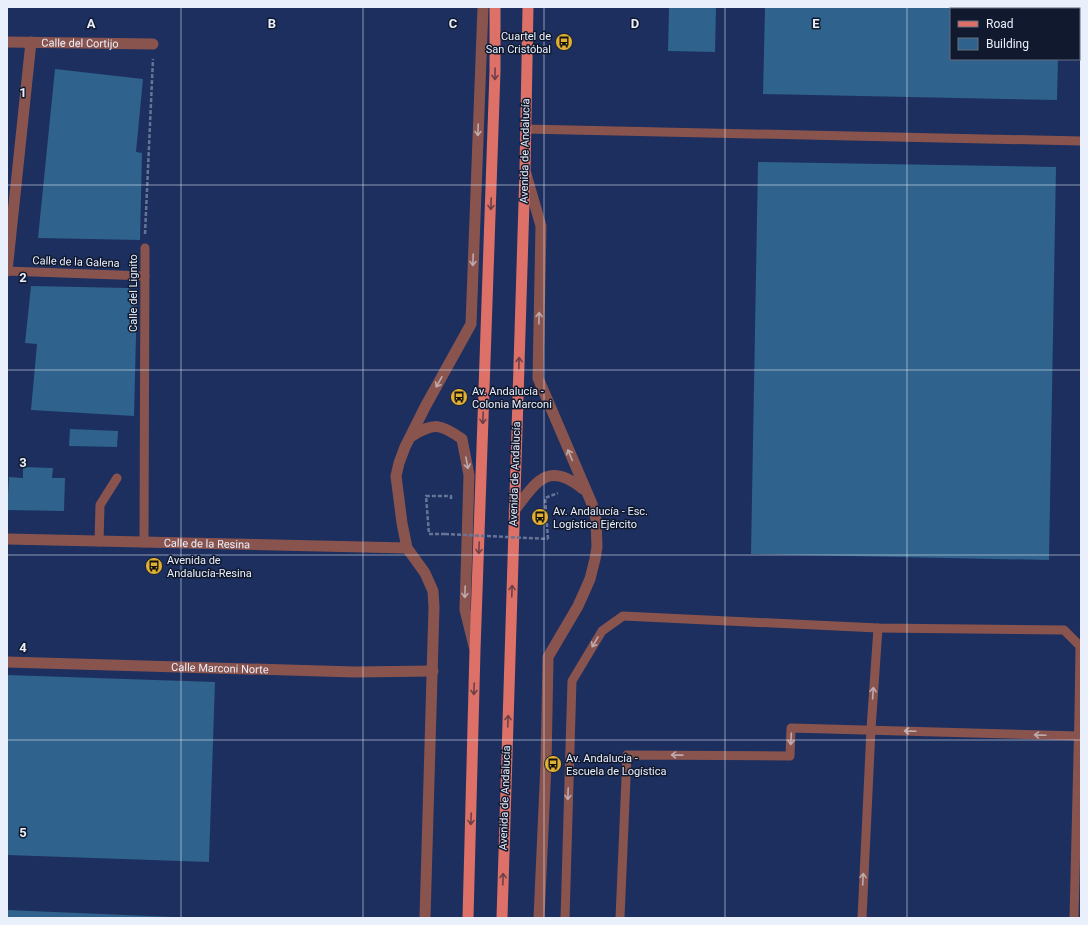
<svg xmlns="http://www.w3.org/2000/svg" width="1088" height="925" font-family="Roboto,sans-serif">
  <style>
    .building { fill: #2f628c }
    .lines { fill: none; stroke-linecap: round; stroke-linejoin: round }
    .path { stroke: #667496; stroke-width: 2.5; stroke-dasharray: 4 2; stroke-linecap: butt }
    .service { stroke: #8a544e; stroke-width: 9 }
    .minor { stroke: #8a544e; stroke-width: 11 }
    .primary { stroke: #dd7067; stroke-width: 11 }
    .path-bridge { stroke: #667496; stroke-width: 2.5; stroke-dasharray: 4 2; stroke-linecap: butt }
    .oneway { stroke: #6d4048 }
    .oneway2 { stroke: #bea9ad }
    .grid { fill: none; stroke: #e9effb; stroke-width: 1; stroke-opacity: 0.55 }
    .labels { text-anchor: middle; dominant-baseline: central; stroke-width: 3; stroke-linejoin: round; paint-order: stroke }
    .poi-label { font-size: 11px; fill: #e9effb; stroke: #11192e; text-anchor: start }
    .street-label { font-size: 11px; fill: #e9effb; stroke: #11192e }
    .grid-label { font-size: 13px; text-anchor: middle; font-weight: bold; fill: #e9effb; stroke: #11192e; stroke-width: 3; stroke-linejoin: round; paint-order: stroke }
  </style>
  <rect width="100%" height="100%" fill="#1d2f5e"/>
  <g class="building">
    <path d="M669 7H716L715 52 668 51Z"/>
    <path d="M765 7H1059V9H951V59H1058L1057 100 763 94Z"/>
    <path d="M55 69 143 79 136 152 142 153 140 240 38 238Z"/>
    <path d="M758 162 1056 167 1049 560 751 554Z"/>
    <path d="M31 286 128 288 137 296 134 416 31 410 37 344 25 343Z"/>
    <path d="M70 429 118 431 117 447 69 446Z"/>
    <path d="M23 467 53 468 52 478H65L64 511 7 510 9 477 23 478Z"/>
    <path d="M7 675 215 682 209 862 7 855Z"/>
    <path d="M7 910 173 917V918H7Z"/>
  </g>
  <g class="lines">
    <g class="path">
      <path d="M145 234 153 59"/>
      <path d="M445 534H429L426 496H451V499"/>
      <path d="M548 539 545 498 558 493"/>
    </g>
    <g class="service">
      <path d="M525 129 1081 141"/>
      <path d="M7 271 145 276"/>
      <path d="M99 542 100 505 117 478"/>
      <path d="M144 543 145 248"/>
      <path d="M565 918 572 681 602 631 623 616 878 628 1064 630 1080 646 1079 714 1074 918"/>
      <path d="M620 918 627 755 790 756 791 728 1079 736"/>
      <path d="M862 918 871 729 878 628"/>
    </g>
    <g class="minor">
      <path id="s1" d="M7 42 153 44"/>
      <path d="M526 174 541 226 538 378 592 504 596 519 597 547 595 559 590 579 578 606 548 657 546 764 539 918"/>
      <path d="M7 271 31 42"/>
      <path d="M412 436C434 422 441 424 462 439L469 475 465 610 474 646"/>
      <path d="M514 511C536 482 548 460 583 489"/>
      <path id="s2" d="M7 539 407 548"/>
      <path id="s3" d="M7 662 355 672 433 671"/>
      <path d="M425 918 434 607 433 591 425 573 407 548 402 523 396 476 399 463 405 447 425 407 471 324 483 7"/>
    </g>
    <g class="primary">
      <path d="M468 918 475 650 495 71V7"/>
      <path d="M502 918 525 170 528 7"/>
    </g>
    <path class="path-bridge" d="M445 534 548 539"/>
  </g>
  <defs><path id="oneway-shaft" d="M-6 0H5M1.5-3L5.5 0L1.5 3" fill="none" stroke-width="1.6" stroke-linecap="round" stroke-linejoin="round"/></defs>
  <g class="oneway">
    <use href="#oneway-shaft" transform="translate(495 74) rotate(91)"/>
    <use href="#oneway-shaft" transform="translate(491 204) rotate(92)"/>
    <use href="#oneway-shaft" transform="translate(519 363) rotate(-88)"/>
    <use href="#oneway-shaft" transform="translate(483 418) rotate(92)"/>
    <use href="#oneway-shaft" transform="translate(479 548) rotate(92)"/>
    <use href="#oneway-shaft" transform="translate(512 591) rotate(-88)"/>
    <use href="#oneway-shaft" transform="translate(474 689) rotate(92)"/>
    <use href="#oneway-shaft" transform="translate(508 721) rotate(-88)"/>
    <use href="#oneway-shaft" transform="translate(471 819) rotate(92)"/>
    <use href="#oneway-shaft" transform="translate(503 879) rotate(-88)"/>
  </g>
  <g class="oneway2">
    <use href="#oneway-shaft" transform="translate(478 130) rotate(92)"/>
    <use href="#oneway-shaft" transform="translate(473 260) rotate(92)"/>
    <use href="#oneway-shaft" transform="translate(539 318) rotate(-89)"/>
    <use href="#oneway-shaft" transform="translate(439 382) rotate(119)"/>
    <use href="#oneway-shaft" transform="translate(570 455) rotate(-113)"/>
    <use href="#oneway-shaft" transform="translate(467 463) rotate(79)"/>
    <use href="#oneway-shaft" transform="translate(465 592) rotate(92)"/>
    <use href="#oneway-shaft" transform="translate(595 642) rotate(121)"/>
    <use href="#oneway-shaft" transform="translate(873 693) rotate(-86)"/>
    <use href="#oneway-shaft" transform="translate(910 731) rotate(-178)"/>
    <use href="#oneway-shaft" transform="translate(1040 735) rotate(-178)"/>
    <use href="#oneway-shaft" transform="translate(791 739) rotate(93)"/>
    <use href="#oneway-shaft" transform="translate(677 755) rotate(-179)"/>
    <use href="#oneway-shaft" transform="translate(568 794) rotate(92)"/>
    <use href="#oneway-shaft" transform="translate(863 879) rotate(-87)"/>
  </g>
  <path class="grid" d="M181 7V918M363 7V918M544 7V918M725 7V918M907 7V918M7 185H1081M7 370H1081M7 555H1081M7 740H1081"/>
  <defs>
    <g id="bus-disc" transform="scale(0.9)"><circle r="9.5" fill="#e0b034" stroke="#11192e"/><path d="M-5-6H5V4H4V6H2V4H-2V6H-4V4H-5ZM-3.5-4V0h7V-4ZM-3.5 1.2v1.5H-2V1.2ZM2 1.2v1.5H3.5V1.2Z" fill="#111"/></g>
  </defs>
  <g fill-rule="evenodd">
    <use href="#bus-disc" x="564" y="42"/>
    <use href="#bus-disc" x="459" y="397"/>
    <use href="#bus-disc" x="540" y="517"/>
    <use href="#bus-disc" x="154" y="566"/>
    <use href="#bus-disc" x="553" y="764"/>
  </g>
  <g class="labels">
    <g class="poi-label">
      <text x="551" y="36" text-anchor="end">Cuartel de<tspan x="551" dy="13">San Cristóbal</tspan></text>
      <text x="472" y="391">Av. Andalucía -<tspan x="472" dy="13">Colonia Marconi</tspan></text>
      <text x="553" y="511">Av. Andalucía - Esc.<tspan x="553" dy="13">Logística Ejército</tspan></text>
      <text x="167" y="560">Avenida de<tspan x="167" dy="13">Andalucía-Resina</tspan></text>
      <text x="566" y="758">Av. Andalucía -<tspan x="566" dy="13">Escuela de Logística</tspan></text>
    </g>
    <g class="street-label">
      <text stroke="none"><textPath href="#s1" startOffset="73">Calle del Cortijo</textPath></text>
      <text transform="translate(525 151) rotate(-89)">Avenida de Andalucía</text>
      <text transform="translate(76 262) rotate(2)">Calle de la Galena</text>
      <text transform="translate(133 293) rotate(-90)">Calle del Lignito</text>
      <text transform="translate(515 474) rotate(-88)">Avenida de Andalucía</text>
      <text stroke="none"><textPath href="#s2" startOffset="200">Calle de la Resina</textPath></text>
      <text stroke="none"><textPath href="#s3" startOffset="213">Calle Marconi Norte</textPath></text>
      <text transform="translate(505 798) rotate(-88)">Avenida de Andalucía</text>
    </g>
  </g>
  <g class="grid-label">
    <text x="91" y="28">A</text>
    <text x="272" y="28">B</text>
    <text x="453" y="28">C</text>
    <text x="635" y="28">D</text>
    <text x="816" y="28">E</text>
    <text x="23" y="97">1</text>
    <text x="23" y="282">2</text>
    <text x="23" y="467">3</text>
    <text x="23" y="652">4</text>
    <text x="23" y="837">5</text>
  </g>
  <rect width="1088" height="925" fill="none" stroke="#e9effb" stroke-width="16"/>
  <rect x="950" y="8" width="130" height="52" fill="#11192e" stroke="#676f80"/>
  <rect x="958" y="21" width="20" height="6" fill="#dd7067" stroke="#676f80"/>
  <text x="986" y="28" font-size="12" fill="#e9effb">Road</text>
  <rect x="958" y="38" width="20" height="12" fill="#2f628c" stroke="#676f80"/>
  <text x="986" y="48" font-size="12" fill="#e9effb">Building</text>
</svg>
